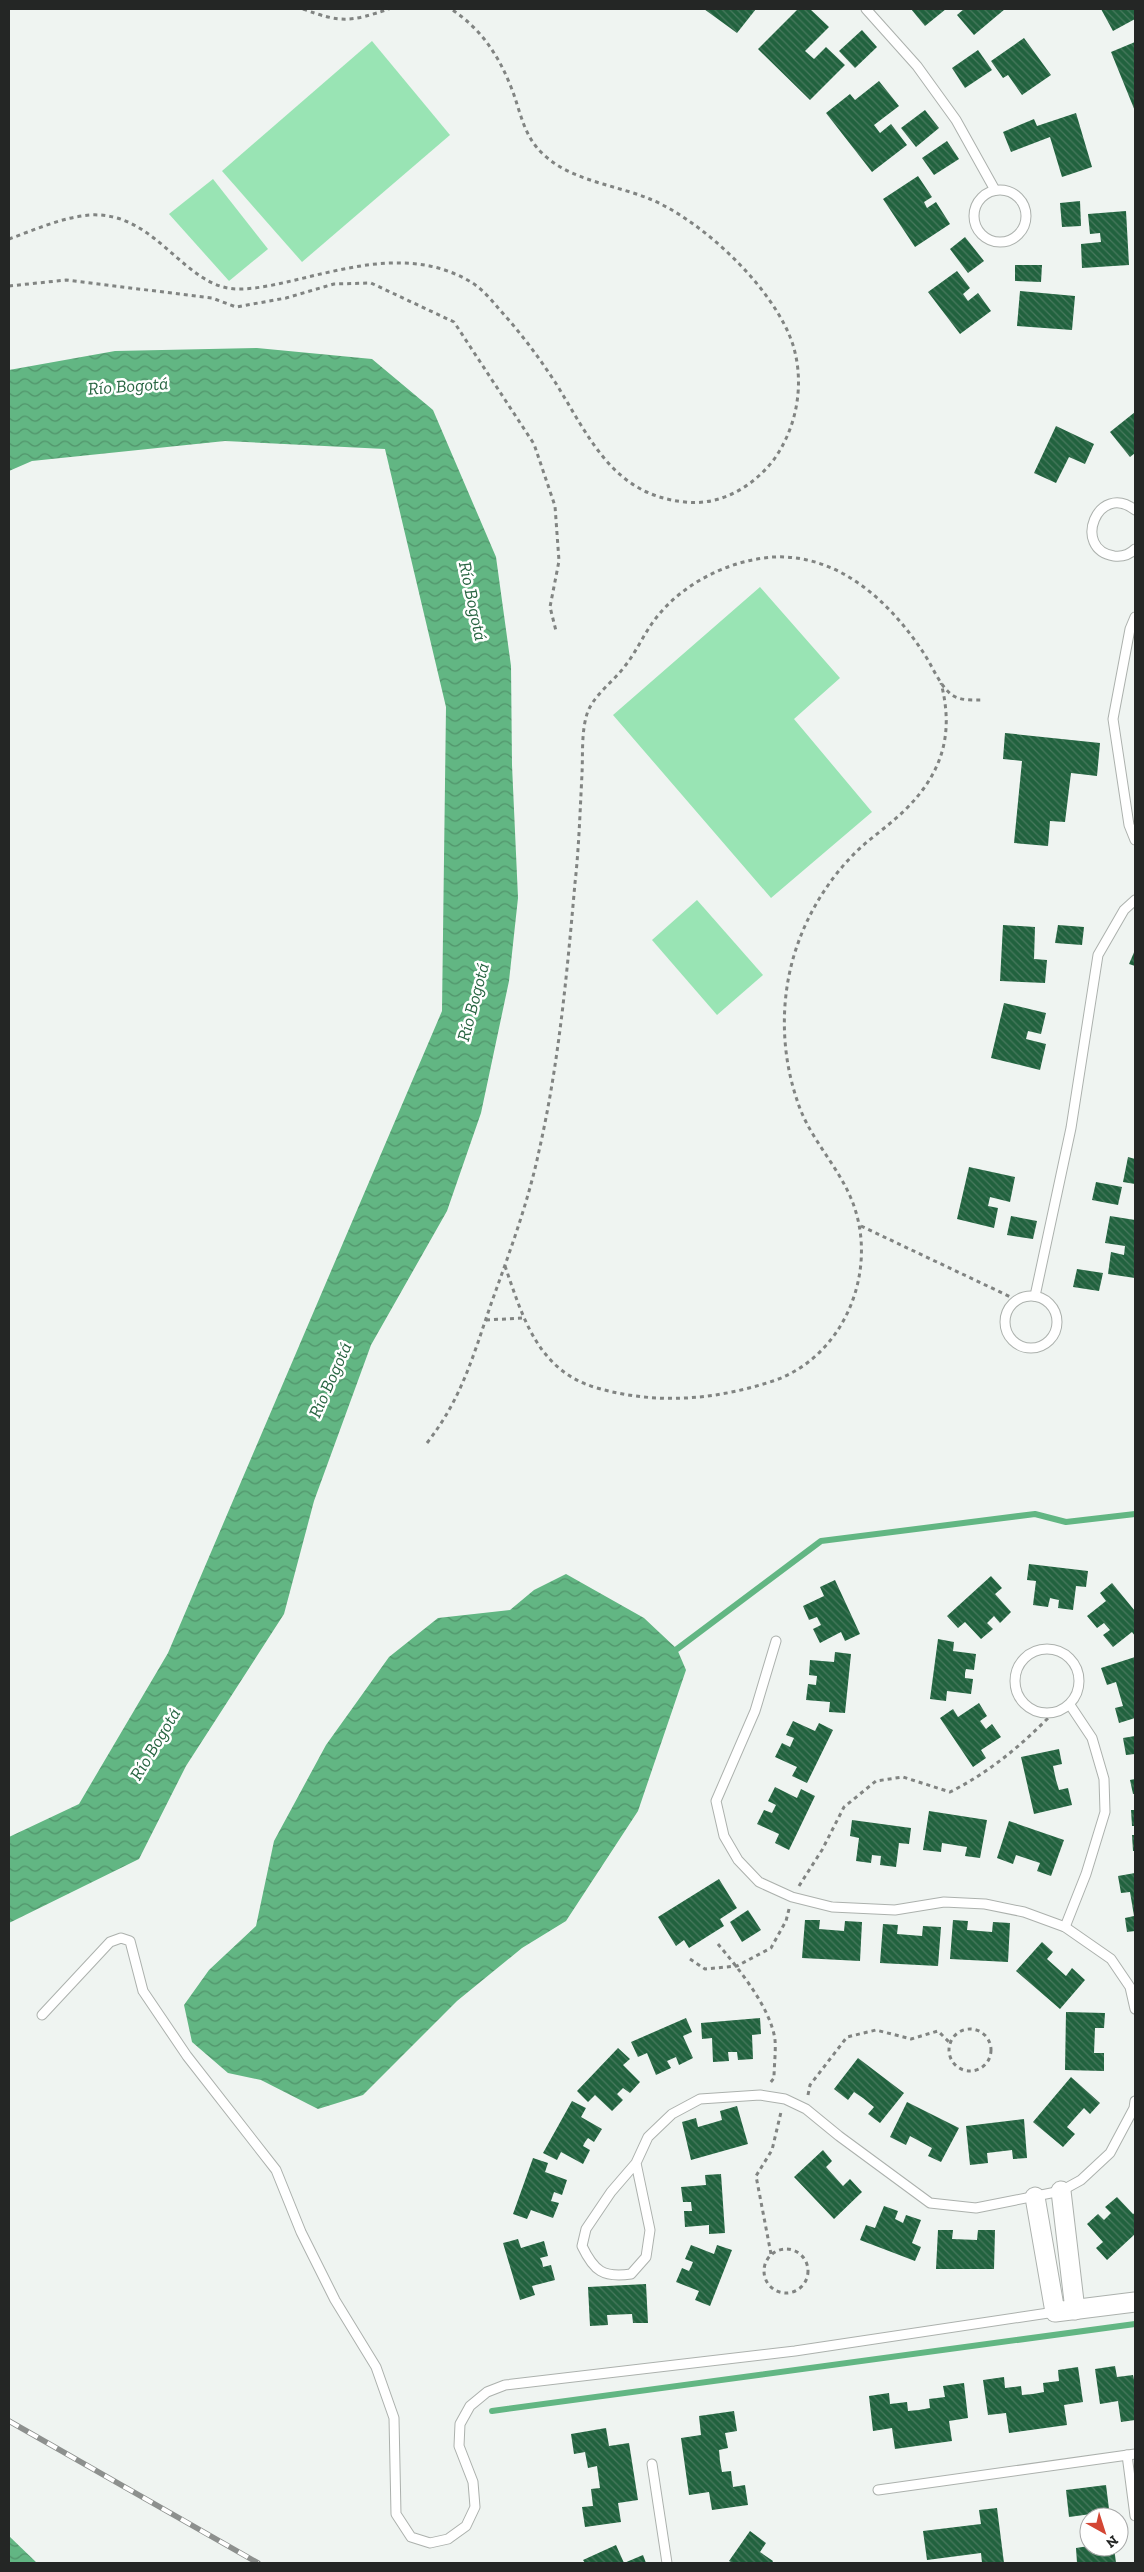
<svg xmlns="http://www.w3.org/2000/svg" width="1144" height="2572" font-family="'Zilla Slab',serif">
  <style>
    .pitch { fill: #99e4b4 }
    .water { fill: url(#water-waves) }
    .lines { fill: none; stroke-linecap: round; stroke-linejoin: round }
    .stream { stroke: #62b683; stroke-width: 6 }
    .building { fill: url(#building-back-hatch) }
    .lane-casing { stroke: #acb1ad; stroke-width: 11 }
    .street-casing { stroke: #acb1ad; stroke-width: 21 }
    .path { stroke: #818482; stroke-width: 3; stroke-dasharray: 4 4; stroke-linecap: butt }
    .lane { stroke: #fff; stroke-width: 9 }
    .street { stroke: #fff; stroke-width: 19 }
    .rail-casing { stroke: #8d908e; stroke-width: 5.5 }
    .rail { stroke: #fff; stroke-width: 4; stroke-dasharray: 11; stroke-linecap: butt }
    .labels { text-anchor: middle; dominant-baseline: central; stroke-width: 5; stroke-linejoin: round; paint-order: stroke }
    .water-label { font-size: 18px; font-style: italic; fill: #286542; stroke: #fff }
  </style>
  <defs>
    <pattern id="water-waves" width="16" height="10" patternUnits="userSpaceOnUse" patternTransform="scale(1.25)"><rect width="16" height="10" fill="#62b683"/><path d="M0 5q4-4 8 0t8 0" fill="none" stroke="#51946b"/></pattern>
    <pattern id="building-back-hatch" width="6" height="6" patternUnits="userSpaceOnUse" patternTransform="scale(1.25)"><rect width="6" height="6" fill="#21623e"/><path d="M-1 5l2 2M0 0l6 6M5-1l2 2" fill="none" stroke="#48795e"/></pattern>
  </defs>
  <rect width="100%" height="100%" fill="#eff4f1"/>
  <g class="pitch">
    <path d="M372 41 450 135 302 262 222 171Z"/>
    <path d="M213 179 268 249 229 281 169 214Z"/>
    <path d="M760 587 840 678 794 719 872 812 771 898 613 715Z"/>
    <path d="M697 900 763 975 717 1015 652 940Z"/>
  </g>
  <g class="water">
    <path d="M257 348 372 359 433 410 496 557 511 666 512 765 518 898 509 981 481 1113 447 1211 371 1345 314 1501 284 1614 186 1766 139 1859 9 1923V1837L79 1804 168 1653 442 1011 446 707 385 449 225 441 32 461 9 471V370L115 351Z"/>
    <path d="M566 1574 644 1618 677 1649 686 1670 638 1811 566 1921 522 1948 457 2001 363 2095 318 2109 261 2080 228 2073 192 2042 184 2005 209 1970 256 1926 274 1841 326 1745 389 1657 438 1618 510 1610 534 1590Z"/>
    <path d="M9 2536 37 2563H9Z"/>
  </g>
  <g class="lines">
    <g class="stream">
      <path d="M677 1649 821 1541 1035 1514 1066 1522 1135 1514"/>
      <path d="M492 2411 1135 2324"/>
    </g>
  </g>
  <g class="building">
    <path d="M704 9H756L737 33Z"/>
    <path d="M798 9H810L829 27 805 51 814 59 826 47 845 65 810 100 758 49Z"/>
    <path d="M911 9H946L925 26Z"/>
    <path d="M964 9H1005L974 35 957 15Z"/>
    <path d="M1101 9H1135V19L1113 31Z"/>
    <path d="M862 30 877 47 855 68 839 51Z"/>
    <path d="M1024 38 1051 75 1022 95 1008 75 1003 78 991 61Z"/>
    <path d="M1135 42V111L1111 52Z"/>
    <path d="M978 50 992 70 965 88 952 68Z"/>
    <path d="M879 81 899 106 874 125 880 133 891 124 907 145 872 172 826 113 850 94 855 100Z"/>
    <path d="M925 110 939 128 916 147 901 128Z"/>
    <path d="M1076 113 1092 167 1062 177 1050 137 1011 152 1003 132 1034 119 1037 126Z"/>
    <path d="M947 141 959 159 934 175 922 158Z"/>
    <path d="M918 176 932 197 924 202 927 208 936 202 950 224 915 247 883 199Z"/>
    <path d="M1080 201 1081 226 1062 227 1060 203Z"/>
    <path d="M1126 211 1129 265 1082 268 1081 244 1101 242 1100 233 1090 234 1088 214Z"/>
    <path d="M965 237 984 261 968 273 950 249Z"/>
    <path d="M1015 265H1042L1041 282 1015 281Z"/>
    <path d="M957 271 970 288 963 294 968 301 978 293 991 311 960 334 928 292Z"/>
    <path d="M1020 291 1075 296 1072 330 1017 326Z"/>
    <path d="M1135 412V453L1130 457 1110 432Z"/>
    <path d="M1056 426 1094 444 1085 464 1069 457 1056 483 1034 473Z"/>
    <path d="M1005 733 1100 743 1097 776 1071 773 1065 822 1050 821 1048 846 1014 843 1022 761 1003 759Z"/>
    <path d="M1003 925 1035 927 1034 959 1047 960 1045 983 1000 981Z"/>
    <path d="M1058 925 1084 927 1082 945 1055 943Z"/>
    <path d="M1135 950V966L1129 964Z"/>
    <path d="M1004 1003 1046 1013 1041 1034 1028 1031 1026 1039 1046 1044 1040 1070 991 1058Z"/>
    <path d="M1128 1157 1135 1159V1184L1123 1182Z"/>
    <path d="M969 1167 1015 1177 1010 1202 990 1197 988 1206 998 1208 994 1228 957 1219Z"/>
    <path d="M1096 1182 1122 1187 1118 1205 1092 1200Z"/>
    <path d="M1011 1216 1037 1221 1033 1239 1007 1235Z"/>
    <path d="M1110 1216 1135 1220V1278L1108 1274 1111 1252 1124 1255 1125 1246 1105 1243Z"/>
    <path d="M1077 1269 1103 1273 1099 1291 1073 1287Z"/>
    <path d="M1029 1564 1088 1571 1086 1587 1076 1586 1073 1610 1058 1608 1059 1600 1054 1599 1050 1598 1048 1607 1033 1605 1036 1581 1027 1580Z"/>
    <path d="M991 1576 1002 1588 995 1594 1011 1612 1000 1623 994 1616 987 1623 993 1629 981 1639 965 1622 958 1628 947 1616Z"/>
    <path d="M835 1580 860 1634 845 1641 841 1632 820 1643 813 1629 821 1625 817 1617 809 1620 803 1606 824 1596 820 1587Z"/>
    <path d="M1112 1583 1135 1611V1636L1132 1632 1113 1647 1103 1635 1110 1630 1104 1623 1097 1628 1087 1616 1106 1601 1100 1593Z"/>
    <path d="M938 1639 954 1642 953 1651 976 1654 974 1670 966 1669 965 1673V1678L973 1679 971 1694 947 1691 946 1701 930 1699Z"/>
    <path d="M835 1652 851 1654 845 1713 829 1712 830 1702 806 1700 808 1684 816 1685 817 1676 809 1675 810 1660 834 1662Z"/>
    <path d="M1135 1657V1718L1119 1723 1115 1708 1123 1706 1116 1682 1107 1685 1101 1668Z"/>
    <path d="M979 1703 987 1716 980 1721 986 1729 992 1724 1001 1737 981 1750 986 1758 973 1767 940 1718 953 1709 958 1717Z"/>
    <path d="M793 1721 815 1731 819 1723 833 1730 807 1783 792 1776 797 1767 775 1757 782 1743 790 1747 794 1738 786 1735Z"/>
    <path d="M1135 1736V1754L1126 1755 1123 1738Z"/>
    <path d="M1059 1749 1062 1764 1053 1766 1056 1780 1059 1790 1068 1788 1072 1805 1034 1814 1021 1757Z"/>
    <path d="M1135 1779V1794H1133L1130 1780Z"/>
    <path d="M775 1787 797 1798 801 1789 815 1796 789 1850 775 1843 779 1834 757 1824 764 1810 772 1813 776 1805 768 1801Z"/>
    <path d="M1131 1810H1135V1826H1132Z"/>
    <path d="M929 1811 987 1820 980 1858 965 1856 967 1847 942 1843 941 1852 923 1850Z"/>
    <path d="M852 1820 911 1828 909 1844 899 1843 896 1867 880 1865 881 1856 872 1855 871 1863 856 1861 859 1838 850 1836Z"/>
    <path d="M1009 1821 1064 1840 1051 1876 1037 1871 1040 1863 1016 1855 1013 1864 997 1858Z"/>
    <path d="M1132 1835H1135V1851H1133Z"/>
    <path d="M1135 1873V1931L1127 1932 1125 1918 1134 1916 1130 1892 1121 1893 1118 1876Z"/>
    <path d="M719 1879 737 1908 720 1919 724 1926 689 1948 684 1940 676 1946 658 1917Z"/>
    <path d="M748 1910 761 1930 742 1942 730 1922Z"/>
    <path d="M805 1920H820L819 1929 844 1931 845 1921 862 1922 860 1961 802 1958Z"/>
    <path d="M953 1920 968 1921 967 1930 992 1932 993 1922 1010 1923 1008 1962 950 1959Z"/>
    <path d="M883 1924 898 1925 897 1934 922 1936 923 1926 941 1927 938 1966 880 1963Z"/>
    <path d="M1042 1942 1053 1952 1047 1959 1066 1976 1072 1968 1085 1980 1060 2009 1016 1971Z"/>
    <path d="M1066 2012 1105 2013 1104 2028H1095L1094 2053H1104V2071L1065 2070Z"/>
    <path d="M686 2018 692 2032 683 2036 693 2058 679 2065 676 2057 667 2061 671 2068 656 2075 647 2053 638 2057 631 2042Z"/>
    <path d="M760 2018 761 2034 752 2035 753 2059 738 2060 737 2052H728L729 2061 713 2062 712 2038 702 2039 701 2023Z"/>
    <path d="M618 2048 630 2059 623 2065 640 2082 630 2093 623 2088 617 2094 623 2100 612 2111 595 2095 588 2102 577 2091Z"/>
    <path d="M858 2058 904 2093 880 2123 868 2114 874 2107 863 2098 854 2092 848 2100 834 2089Z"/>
    <path d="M1071 2077 1100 2103 1090 2114 1084 2108 1074 2119 1067 2127 1075 2134 1063 2147 1033 2122Z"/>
    <path d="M572 2101 586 2108 581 2117 602 2129 594 2142 588 2138 585 2142 583 2146 590 2150 583 2164 561 2152 557 2160 543 2153Z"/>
    <path d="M907 2102 959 2128 941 2162 928 2156 932 2148 910 2136 906 2145 890 2137Z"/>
    <path d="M737 2106 748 2144 691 2160 682 2122 696 2118 698 2127 712 2123 722 2120 720 2111Z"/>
    <path d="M1024 2119 1027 2158 1013 2159 1012 2150 987 2153 988 2163 970 2165 966 2126Z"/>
    <path d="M823 2150 832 2161 826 2167 843 2186 850 2179 862 2192 834 2219 794 2177Z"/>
    <path d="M533 2158 548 2163 545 2172 567 2180 562 2195 554 2192 551 2201 559 2203 553 2218 531 2210 527 2219 513 2214Z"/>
    <path d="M721 2174 725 2233 709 2234V2225L685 2227 684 2211H692L691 2202H683L681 2187 706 2185 705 2175Z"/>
    <path d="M1117 2197 1133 2214 1135 2213V2234L1107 2260 1096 2248 1103 2242 1087 2224 1098 2214 1104 2220 1111 2213 1105 2207Z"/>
    <path d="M884 2206 898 2211 895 2219 903 2223 906 2215 921 2220 912 2243 921 2247 915 2261 860 2240 866 2225 875 2228Z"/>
    <path d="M938 2230H953L952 2239 977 2240 978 2230H995L994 2269H936Z"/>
    <path d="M518 2239 521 2248 544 2241 548 2256 540 2258 542 2262 543 2267 551 2265 555 2280 532 2286 535 2295 520 2300 503 2243Z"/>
    <path d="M691 2245 714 2254 717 2245 732 2250 710 2306 695 2300 699 2291 676 2282 682 2268 689 2271 691 2267 693 2262 685 2259Z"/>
    <path d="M646 2284 648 2323H633L632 2314 607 2315 608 2325 590 2326 588 2287Z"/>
    <path d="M1115 2366 1117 2377 1133 2375 1135 2384V2420L1121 2422 1118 2401 1100 2404 1095 2369Z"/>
    <path d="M1078 2367 1083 2402 1064 2405 1067 2425 1009 2433 1006 2413 988 2415 983 2380 1004 2377 1005 2388 1021 2386 1022 2395 1033 2394 1044 2392 1043 2383 1059 2381 1058 2370Z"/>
    <path d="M964 2383 968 2418 949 2421 952 2441 895 2449 892 2428 873 2431 869 2396 889 2393 890 2404 907 2402 908 2411 919 2410 930 2408 929 2399 945 2397 943 2386Z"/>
    <path d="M734 2411 737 2431 725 2433 728 2448 719 2450 720 2461 722 2472 731 2471 733 2487 745 2485 748 2505 712 2510 709 2492 689 2495 681 2438 701 2435 699 2416Z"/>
    <path d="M606 2428 609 2446 629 2443 638 2500 618 2503 621 2522 585 2527 582 2507 593 2506 591 2489 600 2488 597 2466 588 2468 585 2452 574 2454 571 2434Z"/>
    <path d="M1106 2485 1110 2517H1091V2514L1069 2517 1066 2490Z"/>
    <path d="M997 2508 1004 2563H982L981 2553 927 2560 923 2531 981 2524 979 2510Z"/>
    <path d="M750 2531 766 2543 760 2552 773 2561 772 2563H733L729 2561Z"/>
    <path d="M616 2545 624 2563 643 2555 646 2563H585L583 2560Z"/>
    <path d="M1089 2546 1114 2547 1116 2563H1077L1076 2548Z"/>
  </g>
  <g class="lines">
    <g class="lane-casing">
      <g id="lane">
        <path d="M866 9 917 66 956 120 995 190"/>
        <circle cx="1000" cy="216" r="26"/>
        <path d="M1135 510C1098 481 1071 549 1114 556 1122 557 1129 555 1135 549"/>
        <path d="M1135 617 1130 629 1113 719 1129 825 1135 840"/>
        <circle cx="1031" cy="1322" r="26"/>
        <path d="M1035 1296 1071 1128 1098 955 1124 910 1135 900"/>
        <path d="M776 1641 755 1711 716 1801 724 1836 738 1860 759 1882 792 1897 832 1907 895 1910 944 1902 985 1904 1024 1912 1065 1927 1111 1959 1130 1987 1135 2009"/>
        <circle cx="1047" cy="1681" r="32"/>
        <path d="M1065 1927 1086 1874 1105 1812 1104 1779 1092 1738 1070 1705"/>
        <path d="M42 2015 110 1942 121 1938 130 1941 143 1991 187 2056 276 2170 301 2232 335 2300 376 2367 394 2418 396 2514 411 2537 430 2543 448 2539 466 2526 475 2507 473 2482 459 2446 460 2424 470 2406 487 2392 505 2385 795 2351 1055 2312"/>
        <path d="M636 2163 650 2230 646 2257 631 2274C603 2278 594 2271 582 2246L586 2229 611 2192 636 2163 648 2137 672 2114 700 2099 760 2095 785 2099 806 2109 839 2136 930 2203 976 2208 1061 2191 1081 2180 1110 2153 1134 2108 1135 2101"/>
        <path d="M1127 2455 1135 2516"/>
        <path d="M652 2464 667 2563"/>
        <path d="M878 2490 1135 2454"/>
      </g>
    </g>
    <g class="street-casing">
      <g id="street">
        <path d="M1061 2191 1075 2310"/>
        <path d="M1035 2197 1055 2312 1135 2302"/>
      </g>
    </g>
    <g class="path">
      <path d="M303 9C341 23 350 22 389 9"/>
      <path d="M9 239C34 230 63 217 90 215 157 211 184 289 238 289 256 289 274 285 291 281 351 267 414 248 471 282 482 289 491 299 499 309 520 332 538 356 555 382 589 436 612 495 685 502 719 506 751 488 772 462 797 429 805 384 793 345 775 289 703 221 650 199 616 185 572 181 544 155 523 136 521 112 511 87 498 54 480 28 451 9"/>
      <path d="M9 286 66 280 212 298 236 307 286 298 334 284 371 283 454 322 534 444 555 506 559 561 550 607 556 631"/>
      <path d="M861 1226 1017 1300"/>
      <path d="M505 1266C523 1318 538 1371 597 1388 657 1405 715 1400 773 1381 847 1356 881 1265 850 1196 835 1162 808 1136 797 1100 781 1053 780 1000 795 952 807 914 829 878 858 850 873 836 891 824 906 809 943 772 954 733 941 683"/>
      <path d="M486 1320 523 1318"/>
      <path d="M427 1443C462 1398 473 1356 491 1304 509 1254 528 1203 539 1151 559 1063 567 973 575 883 579 847 580 811 582 774 583 754 581 730 588 711 596 693 613 682 625 666 637 651 644 633 656 618 683 583 730 560 773 557 839 554 889 601 923 652 932 665 939 685 952 695 961 701 973 700 983 700"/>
      <path d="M799 1886 822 1850 844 1807 876 1781 903 1777 950 1792C990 1772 1023 1744 1053 1713"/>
      <path d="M718 1944C738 1968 771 2008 775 2040 776 2052 774 2066 774 2078L770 2083"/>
      <path d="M690 1959 705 1969 737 1966 771 1948 786 1921 789 1909"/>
      <circle cx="970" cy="2050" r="21"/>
      <path d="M808 2095 810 2085 847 2037 876 2030 911 2039 938 2031 950 2043"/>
      <circle cx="786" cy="2271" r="22"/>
      <path d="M771 2254 756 2176 772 2150 781 2112"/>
    </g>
    <use href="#lane" class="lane"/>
    <use href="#street" class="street"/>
    <g class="rail-casing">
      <path id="rail" d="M9 2421 258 2563"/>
    </g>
    <use href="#rail" class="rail"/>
  </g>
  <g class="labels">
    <g class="water-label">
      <text transform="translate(128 386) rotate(-4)">Río Bogotá</text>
      <text transform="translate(473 601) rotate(78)">Río Bogotá</text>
      <text transform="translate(473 1002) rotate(-75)">Río Bogotá</text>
      <text transform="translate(330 1380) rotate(-66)">Río Bogotá</text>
      <text transform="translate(155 1744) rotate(-59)">Río Bogotá</text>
    </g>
  </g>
  <rect width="1144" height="2572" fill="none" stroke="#242625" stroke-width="20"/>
  <g transform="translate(1104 2532) rotate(141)"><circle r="24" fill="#ffffff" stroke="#a7a8a8"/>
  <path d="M0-4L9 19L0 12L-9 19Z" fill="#d34634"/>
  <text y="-8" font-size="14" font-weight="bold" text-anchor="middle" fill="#242625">N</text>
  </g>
</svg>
